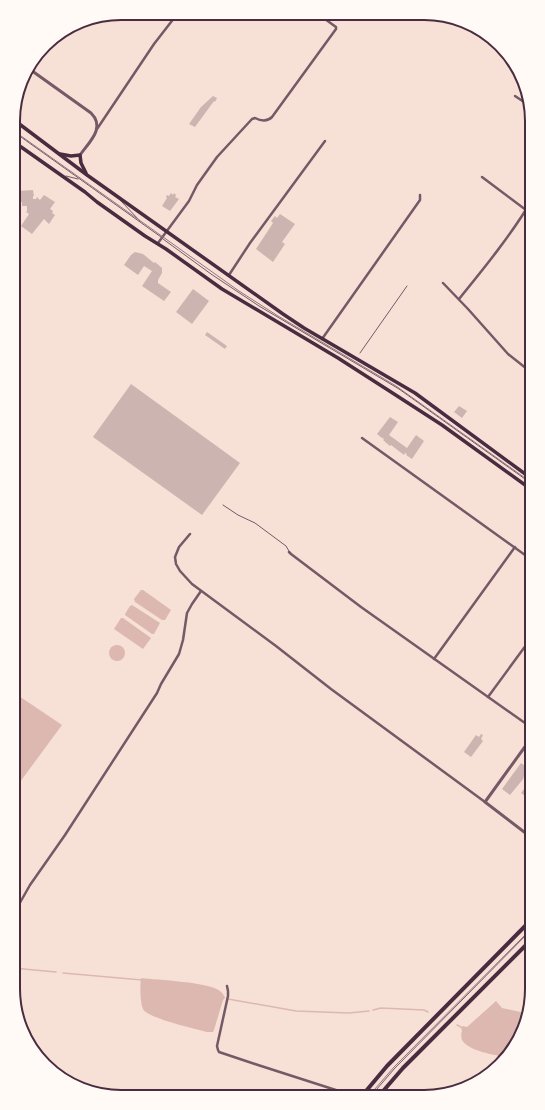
<svg xmlns="http://www.w3.org/2000/svg" width="545" height="1110" font-family="Poppins,sans-serif">
  <style>
    .water { fill: #dcb8b0 }
    .lines { fill: none; stroke-linecap: round; stroke-linejoin: round }
    .stream { stroke: #dcb8b0; stroke-width: 1.5 }
    .building { fill: #ccb4b1 }
    .service { stroke: #755966; stroke-width: 1 }
    .minor { stroke: #755966; stroke-width: 2.5 }
    .tertiary { stroke: #755966; stroke-width: 3 }
    .secondary { stroke: #4a2c40; stroke-width: 3.5 }
    .primary { stroke: #4a2c40; stroke-width: 4 }
    .tram { stroke: #8f747c; stroke-width: 1 }
    .rim { fill: none; stroke: #4a2c40; stroke-width: 2 }
  </style>
  <rect width="100%" height="100%" fill="#f7e1d7"/>
  <g class="water">
    <path d="M141 590H143L171 610 165 620H162L135 602 134 599Z"/>
    <path d="M132 605 160 623 154 634H152L125 615V614L130 606Z"/>
    <path d="M121 618H123L151 638 143 649 114 629Z"/>
    <circle cx="117" cy="653" r="8"/>
    <path d="M13 692 62 725 17 786 13 783Z"/>
    <path d="M141 978C157 980 210 982 220 991 223 993 224 996 225 998L223 1000 214 1030 213 1032H207C196 1029 147 1018 143 1009 140 1002 140 986 141 978Z"/>
    <path d="M496 1001 502 1008 525 1013 510 1055 506 1057C495 1055 468 1051 462 1040 461 1037 461 1034 462 1030L461 1029 463 1026 467 1027Z"/>
  </g>
  <g class="lines">
    <g class="stream">
      <path d="M13 968 56 972"/>
      <path d="M63 973 142 980"/>
      <path d="M228 999 296 1011 349 1013 369 1011"/>
      <path d="M373 1010 381 1008 424 1010 428 1012"/>
      <path d="M457 1025 463 1028"/>
    </g>
  </g>
  <g class="building">
    <path d="M213 96 217 98 215 102 214 101 195 127 189 124 201 107Z"/>
    <path d="M33 190 34 196H33V199H36L37 197 40 200 44 195 55 202 50 209 53 211 52 213 55 215 49 224 44 219 32 234 21 226 29 214 26 212 27 211V206H22V202H20V201H17L16 195H19V191Z"/>
    <path d="M171 193 173 195 174 193 176 195 175 197 179 199 170 211 162 206 167 198 166 197 167 195 169 196Z"/>
    <path d="M280 214 295 224 282 242 285 244 273 262 256 249 273 223 271 221 275 216 277 218Z"/>
    <path d="M135 252 143 254 154 263 155 262 162 268V273L158 280V283L171 292 164 301 142 286 152 271 144 266 138 275 124 265 131 255Z"/>
    <path d="M193 289 209 301 192 324 176 312Z"/>
    <path d="M207 332 227 346 225 349 205 335Z"/>
    <path d="M131 384 240 463 202 515 93 437Z"/>
    <path d="M459 406 467 411 462 418 454 412Z"/>
    <path d="M390 417 398 422 389 435 407 448 416 435 424 441 412 459 406 455 407 454 405 453 404 455 391 445 390 446 383 440 384 439 383 438H382L377 434Z"/>
    <path d="M481 734 483 735 481 739 483 741 471 757 464 752 476 735 479 737Z"/>
    <path d="M521 763 529 769 523 778H524L510 795 502 789Z"/>
    <path d="M529 782 532 783V801L521 793Z"/>
  </g>
  <g class="lines">
    <g class="service">
      <path d="M14 132 161 237"/>
      <path d="M66 176 78 179"/>
      <path d="M120 200 140 221"/>
      <path d="M163 239 211 274 259 306 399 389 532 484"/>
      <path d="M360 353 407 286"/>
      <path d="M223 505 238 515 255 523 286 546 289 551"/>
      <path d="M370 1097 395 1068 532 929"/>
    </g>
    <g class="minor">
      <path d="M515 96 530 106"/>
      <path d="M97 129 154 44 178 13"/>
      <path d="M482 177 526 210"/>
      <path d="M158 243 189 201 197 185 217 157 252 119 255 118C261 121 267 122 272 117L336 29V27L318 14"/>
      <path d="M229 275 250 243 325 141"/>
      <path d="M443 283 468 309 508 354 532 373"/>
      <path d="M459 299C485 267 511 235 532 200"/>
      <path d="M322 339 420 200V195"/>
      <path d="M362 438 532 560"/>
      <path d="M524 473 532 462"/>
      <path d="M190 534 179 547 175 557 176 564 180 571 192 584 276 646 331 689 485 802"/>
      <path d="M289 552 291 554 361 607 532 728"/>
      <path d="M434 659 515 547"/>
      <path d="M488 697 532 637"/>
      <path d="M13 915 30 885 65 835 157 693 161 684 179 654 183 640 187 613 192 604 201 591"/>
      <path d="M227 986 228 991V996L217 1046 218 1050 219 1052 258 1065 342 1092 355 1097"/>
    </g>
    <g class="tertiary">
      <path d="M28 68 91 113C106 128 89 142 80 155"/>
      <path d="M532 838 485 802 532 737"/>
    </g>
    <g class="secondary">
      <path d="M14 120 87 175 283 314 304 328 415 393 532 479"/>
      <path d="M14 142 85 192 97 202 145 236 166 249 222 289 338 358 391 392 442 425 532 490"/>
      <path d="M60 154 71 156 80 155 81 163 86 173"/>
    </g>
    <g class="primary">
      <path d="M361 1097 387 1066 532 919"/>
      <path d="M378 1097 403 1068 532 939"/>
    </g>
    <g class="tram">
      <path d="M14 131 239 291 278 316 396 386 532 483"/>
      <path d="M368 1097 394 1067 532 928"/>
    </g>
  </g>
  <path d="M0 0H545V1110H0ZM121 20H424A101 101 0 0 1 525 121V989A101 101 0 0 1 424 1090H121A101 101 0 0 1 20 989V121A101 101 0 0 1 121 20Z" fill="#fffaf5" fill-rule="evenodd"/>
  <path class="rim" d="M121 20H424A101 101 0 0 1 525 121V989A101 101 0 0 1 424 1090H121A101 101 0 0 1 20 989V121A101 101 0 0 1 121 20Z"/>
</svg>
